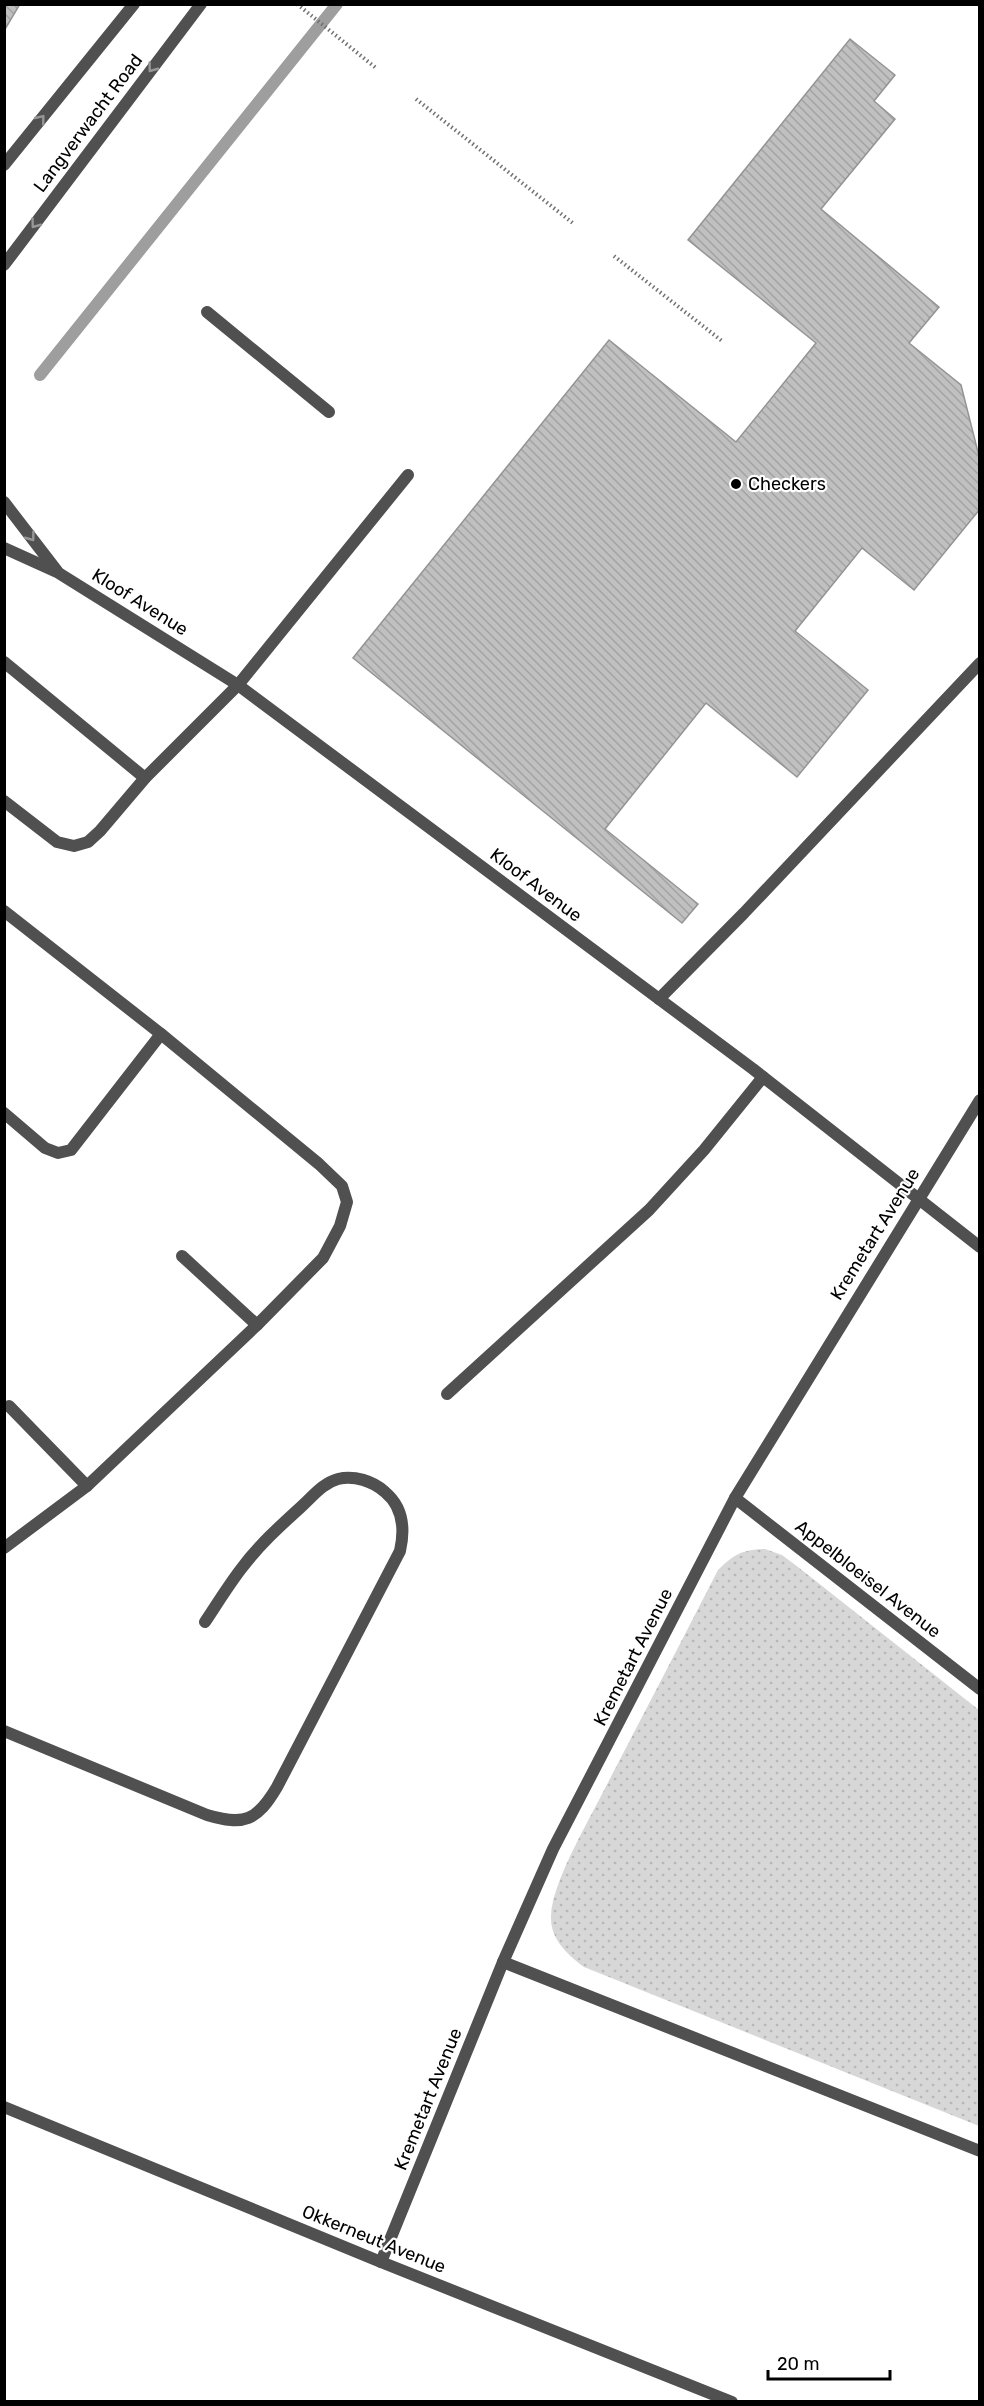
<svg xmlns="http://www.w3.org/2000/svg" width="984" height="2406" font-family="Rubik,sans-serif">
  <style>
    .park { fill: url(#park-dots) }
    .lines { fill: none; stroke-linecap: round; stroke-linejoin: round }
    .stream { stroke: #9e9e9e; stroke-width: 12 }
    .building { fill: url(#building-back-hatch); stroke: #949494; stroke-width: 1.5 }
    .path { stroke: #727272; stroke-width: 4; stroke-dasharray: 1.5 3; stroke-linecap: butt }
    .service { stroke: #505050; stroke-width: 12 }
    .minor { stroke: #505050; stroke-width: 12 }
    .tertiary { stroke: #505050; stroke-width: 12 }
    .oneway { stroke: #969696 }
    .poi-dot { fill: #000; stroke: #fff; stroke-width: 2 }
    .labels { text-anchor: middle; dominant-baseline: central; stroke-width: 4.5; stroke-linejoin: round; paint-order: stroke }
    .street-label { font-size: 18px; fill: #000; stroke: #fff }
    .poi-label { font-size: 18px; fill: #000; stroke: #fff; text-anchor: start }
  </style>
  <defs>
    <pattern id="park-dots" width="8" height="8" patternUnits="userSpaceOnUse" patternTransform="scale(1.5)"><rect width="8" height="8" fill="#d7d7d7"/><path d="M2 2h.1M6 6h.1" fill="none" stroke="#b7b7b7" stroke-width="1.8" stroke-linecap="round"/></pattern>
    <pattern id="building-back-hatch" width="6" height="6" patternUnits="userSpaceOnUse" patternTransform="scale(1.5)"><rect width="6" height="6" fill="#c0c0c0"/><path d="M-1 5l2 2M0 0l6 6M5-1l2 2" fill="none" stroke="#a3a3a3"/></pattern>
  </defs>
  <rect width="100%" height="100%" fill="#fff"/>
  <path class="park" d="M765 1549 782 1555 798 1567 979 1710V2126L584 1967C567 1954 550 1939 551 1916 552 1883 587 1824 602 1794 641 1719 680 1644 718 1570 735 1554 741 1550 765 1549Z"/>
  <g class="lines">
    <path class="stream" d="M40 375 337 4"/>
  </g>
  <g class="building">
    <path d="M4 4H20L4 31Z"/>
    <path d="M850 39 895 75 874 101 895 119 821 209 939 307 909 343 961 385 980 460V509L914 590 862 548 795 631 868 690 797 777 706 703 605 829 698 904 682 923 353 658 609 340 736 442 816 343 688 240Z"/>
  </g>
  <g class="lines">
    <g class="path">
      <path d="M297 4 376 68"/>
      <path d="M416 99 574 224"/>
      <path d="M614 256 722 341"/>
    </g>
    <g class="service">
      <path d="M207 312 329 412"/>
      <path d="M4 662 145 778"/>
      <path d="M4 801 57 842 74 846 88 842 100 831 145 778 238 685 408 475"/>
      <path d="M4 911 161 1034 319 1164 342 1186 347 1202 340 1226 323 1258 257 1325 87 1486 4 1548"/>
      <path d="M659 999 744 913 980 663"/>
      <path d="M4 1113 45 1148 58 1153 71 1150 161 1034"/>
      <path d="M182 1256 257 1325"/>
      <path d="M9 1406 87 1486"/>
    </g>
    <g class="minor">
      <path d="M4 502 57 571"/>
      <path d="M4 548 57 572 238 685 753 1069 980 1247"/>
      <path d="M447 1394 649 1210 704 1150 763 1077"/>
      <path d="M735 1498 980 1689"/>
      <path d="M4 1731 207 1815C244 1826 257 1821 277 1787L400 1551C405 1529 403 1507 385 1492 373 1481 354 1475 338 1479 323 1483 313 1496 302 1506 280 1526 259 1545 241 1569 228 1586 217 1604 205 1622"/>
      <path d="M503 1962 980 2151"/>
      <path d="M4 2107 381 2262 732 2402"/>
      <path d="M381 2262 503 1962 553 1849 735 1498 980 1100"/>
    </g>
    <g class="tertiary">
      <path d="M4 165 134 4"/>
      <path d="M4 265 201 4"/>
    </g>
  </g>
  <defs><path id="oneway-chevron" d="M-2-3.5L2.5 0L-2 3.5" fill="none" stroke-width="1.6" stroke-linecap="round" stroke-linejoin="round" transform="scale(1.5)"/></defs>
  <g class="oneway">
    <use href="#oneway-chevron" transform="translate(152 68) rotate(127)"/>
    <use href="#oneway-chevron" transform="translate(41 119) rotate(-51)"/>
    <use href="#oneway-chevron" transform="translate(35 224) rotate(127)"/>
    <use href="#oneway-chevron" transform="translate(31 537) rotate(53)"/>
  </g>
  <circle class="poi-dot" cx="736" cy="484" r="6"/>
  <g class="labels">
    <g class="street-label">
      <text transform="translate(88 123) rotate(-53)">Langverwacht Road</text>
      <text transform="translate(140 602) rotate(32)">Kloof Avenue</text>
      <text transform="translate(536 885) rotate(37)">Kloof Avenue</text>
      <text transform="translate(875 1234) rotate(-58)">Kremetart Avenue</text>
      <text transform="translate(868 1579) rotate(38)">Appelbloeisel Avenue</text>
      <text transform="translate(633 1657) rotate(-63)">Kremetart Avenue</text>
      <text transform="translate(428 2099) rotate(-68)">Kremetart Avenue</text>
      <text transform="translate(374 2239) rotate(22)">Okkerneut Avenue</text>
    </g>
    <g class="poi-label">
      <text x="748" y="484">Checkers</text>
    </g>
  </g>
  <rect width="984" height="2406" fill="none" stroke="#000000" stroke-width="12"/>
  <path d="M768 2370v9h122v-9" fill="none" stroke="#000000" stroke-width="3"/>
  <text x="777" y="2370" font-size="18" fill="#000000" stroke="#ffffff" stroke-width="4.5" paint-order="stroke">20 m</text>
</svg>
